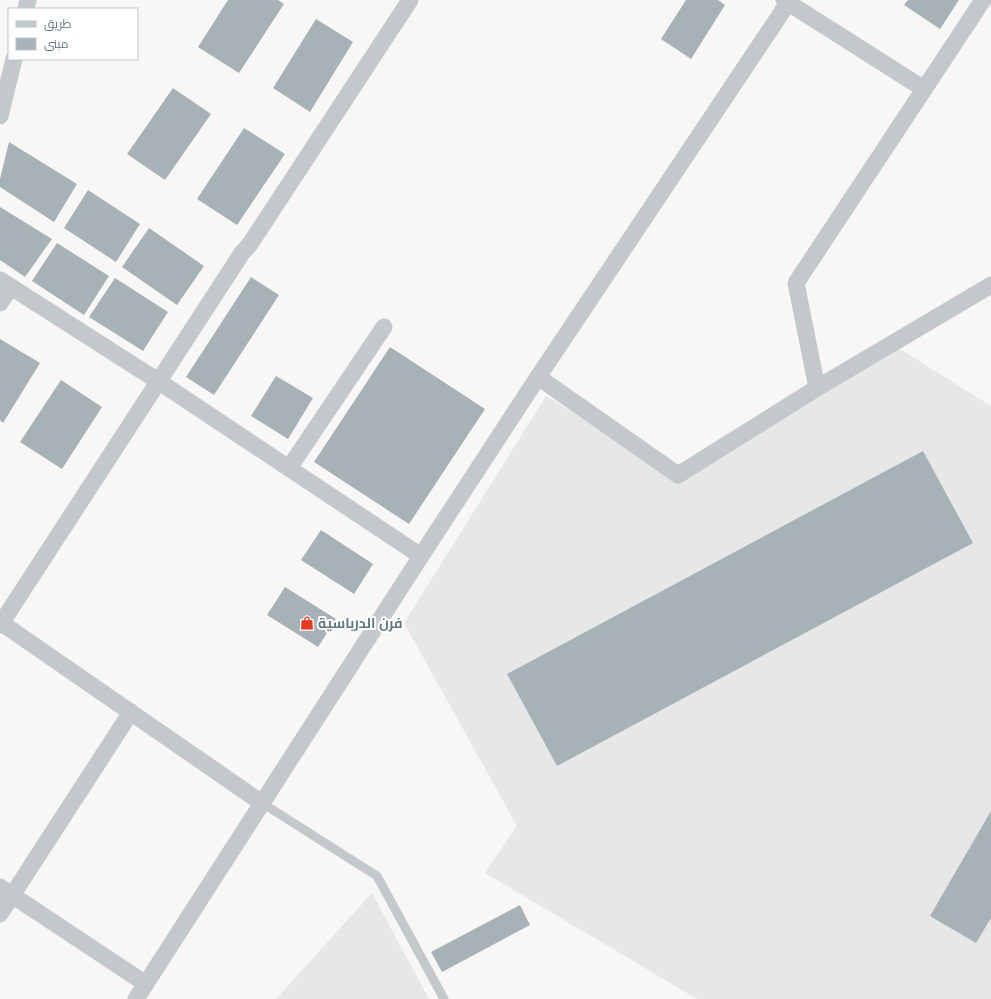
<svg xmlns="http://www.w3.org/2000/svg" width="991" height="999" font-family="'PT Sans',Cairo,sans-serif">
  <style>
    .built { fill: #e6e7e6 }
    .building { fill: #a7b2b7 }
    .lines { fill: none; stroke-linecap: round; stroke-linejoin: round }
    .lane { stroke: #c3c8cb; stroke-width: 9 }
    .street { stroke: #c3c8cb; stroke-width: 17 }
    .labels { text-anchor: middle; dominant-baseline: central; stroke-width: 4; stroke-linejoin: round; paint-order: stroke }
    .poi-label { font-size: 14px; font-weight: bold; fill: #627781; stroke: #fff; text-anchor: start }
  </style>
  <rect width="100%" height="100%" fill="#f8f7f5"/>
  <g class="built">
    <path d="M892 344 991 406V999H697L485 873 517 826 404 623 546 396 678 475Z"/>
    <path d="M372 893 429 999H276Z"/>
  </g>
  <g class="building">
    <path d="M228 0H278L284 4 239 73 198 47Z"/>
    <path d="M686 0H718L725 5 691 59 661 39Z"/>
    <path d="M908 0H959L940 29 904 5Z"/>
    <path d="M316 19 353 42 310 112 273 88Z"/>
    <path d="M173 88 211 114 165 180 127 154Z"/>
    <path d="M244 128 285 154 237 225 197 199Z"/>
    <path d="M9 142 77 184 54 222 0 187V179Z"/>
    <path d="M88 190 140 224 116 262 64 228Z"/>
    <path d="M0 207 52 239 25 277 0 260Z"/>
    <path d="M149 228 204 266 177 305 122 267Z"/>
    <path d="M57 243 109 276 84 315 32 281Z"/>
    <path d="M251 277 279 295 214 395 186 377Z"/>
    <path d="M115 278 168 312 143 351 89 317Z"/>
    <path d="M0 339 40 363 3 423 0 420Z"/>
    <path d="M390 347 485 409 409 524 314 462Z"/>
    <path d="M276 376 313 398 288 439 251 416Z"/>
    <path d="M61 380 102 407 62 469 20 442Z"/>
    <path d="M923 451 973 543 557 766 507 674Z"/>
    <path d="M321 530 373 564 354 594 301 560Z"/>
    <path d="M285 587 336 619 318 647 267 615Z"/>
    <path d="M991 811V918L976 943 930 916Z"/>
    <path d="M520 905 530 925 442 972 431 952Z"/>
  </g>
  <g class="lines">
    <path class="lane" d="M262 803 377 876 444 999"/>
    <g class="street">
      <path d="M784 0 924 89"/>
      <path d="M26 9 28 0"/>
      <path d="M0 116 14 59"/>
      <path d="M0 280 158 381 421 556"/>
      <path d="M0 303 11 287"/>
      <path d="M538 377 678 475 817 388 991 285"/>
      <path d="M817 388 796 283 983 0"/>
      <path d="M289 468 384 327"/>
      <path d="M0 622 262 803"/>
      <path d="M0 625 242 253 250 244 410 0"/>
      <path d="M0 887 146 984"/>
      <path d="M0 914 131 712"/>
      <path d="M136 999 421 556 538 377 790 0"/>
    </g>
  </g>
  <defs>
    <g id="shop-bare" transform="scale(1.08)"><path d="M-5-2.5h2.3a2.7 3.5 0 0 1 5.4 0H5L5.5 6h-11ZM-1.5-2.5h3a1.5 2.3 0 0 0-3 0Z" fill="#e93924" stroke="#fff" stroke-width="2.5" paint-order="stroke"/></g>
  </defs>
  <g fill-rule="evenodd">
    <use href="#shop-bare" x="307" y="623"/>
  </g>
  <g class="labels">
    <g class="poi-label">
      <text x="318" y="623">فرن الدرباسية</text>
    </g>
  </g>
  <rect x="8" y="8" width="130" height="52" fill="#ffffff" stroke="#c0c9cd"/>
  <rect x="16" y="21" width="20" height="6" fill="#c3c8cb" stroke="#c0c9cd"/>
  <text x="44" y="28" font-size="12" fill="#627781">طريق</text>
  <rect x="16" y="38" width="20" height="12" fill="#a7b2b7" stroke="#c0c9cd"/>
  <text x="44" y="48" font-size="12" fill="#627781">مبنى</text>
</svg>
